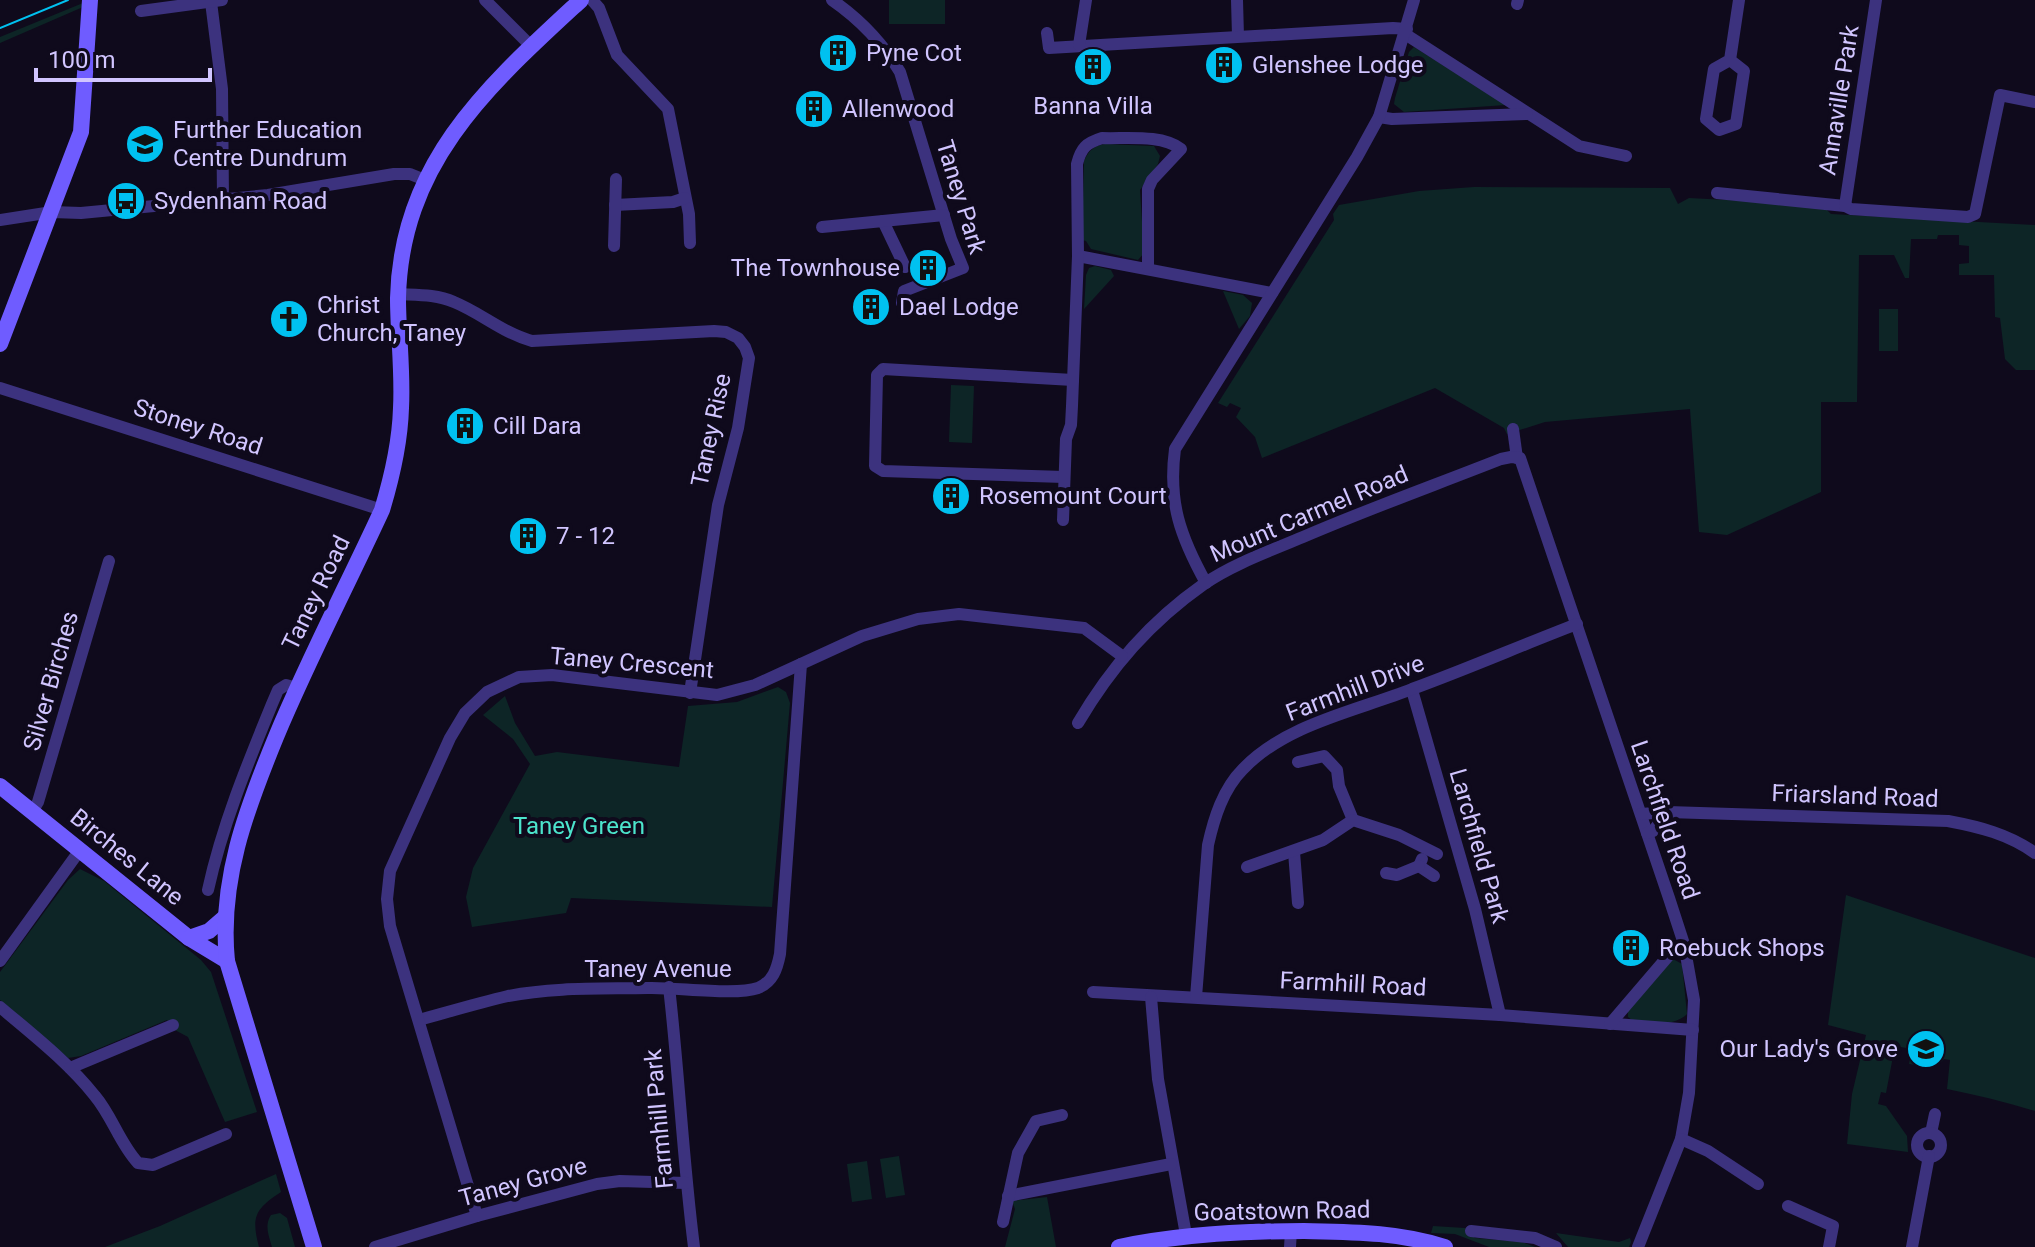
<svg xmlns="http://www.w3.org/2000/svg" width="2035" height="1247" font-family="Roboto,sans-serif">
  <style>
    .green { fill: #0d2526 }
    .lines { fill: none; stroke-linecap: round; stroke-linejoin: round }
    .street { stroke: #3c327e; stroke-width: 12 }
    .secondary { stroke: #6f5cff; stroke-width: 16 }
    .tram { stroke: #00c1f0; stroke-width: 2 }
    .labels { text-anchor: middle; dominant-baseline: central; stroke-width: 8; stroke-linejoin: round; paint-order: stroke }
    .poi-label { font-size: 24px; fill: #d1c5ff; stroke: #0f0a1c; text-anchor: start }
    .street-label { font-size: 24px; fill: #d1c5ff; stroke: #0f0a1c }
    .park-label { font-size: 24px; fill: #4ce4cc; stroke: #0f0a1c }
  </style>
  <rect width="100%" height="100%" fill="#0f0a1c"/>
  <g class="green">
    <rect x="889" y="0" width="56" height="24"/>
    <path d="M83 3V7L0 43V37Z"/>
    <path d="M1414 47 1506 105 1404 112 1394 104 1395 98 1409 52Z"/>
    <path d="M1105 144 1154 146 1160 156 1158 164 1140 190 1144 253 1138 260 1091 249 1086 241 1082 240 1084 161C1089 150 1094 146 1105 144Z"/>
    <path d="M1474 187 1670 188 1678 204 1689 198 1822 205 1831 214 2035 225V370H2016L2005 359 2000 318 1995 317 1994 275H1959V264L1969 263V246L1959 245V235H1938L1937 239H1911L1909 278H1905L1894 255H1859L1857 402H1821V492L1727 535 1699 532 1690 409 1545 422 1507 434 1504 428 1435 388 1262 458 1255 437 1236 417 1241 408 1230 403 1227 407 1218 403 1334 220 1333 214 1339 205 1419 191Z"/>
    <path d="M1095 266 1111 270 1114 276 1084 309 1086 275 1089 268Z"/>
    <path d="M1223 291 1243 295 1252 303 1250 316 1239 329Z"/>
    <rect x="1879" y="309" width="19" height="42"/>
    <path d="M951 385 974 386 972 443 949 442Z"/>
    <path d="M778 687 786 692 790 703 772 907 571 898 566 913 472 927 466 897 473 868 530 764 513 739 483 715 505 696 515 723 535 756 557 752 679 767 688 706 737 702Z"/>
    <path d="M80 869 104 881 201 960 211 972 257 1112 225 1122 188 1037 173 1029 167 1020 81 1056 68 1058 0 1000V972L68 880Z"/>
    <path d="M1846 895 2035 958V1111C2006 1102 1977 1095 1947 1089L1950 1060 1944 1059 1941 1062 1917 1058 1916 1065 1909 1064 1912 1049 1895 1046 1886 1093 1881 1092 1878 1104 1886 1106 1907 1136 1908 1152 1847 1144 1852 1094 1866 1035 1828 1025Z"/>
    <path d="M1673 959 1682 964 1687 1014C1673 1028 1650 1022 1632 1020L1628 1017V1011Z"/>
    <path d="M899 1156 905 1195 886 1198 880 1159Z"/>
    <path d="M867 1161 872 1199 852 1202 847 1164Z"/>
    <path d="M276 1174 281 1192C255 1209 251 1217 259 1247H105L160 1226Z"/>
    <path d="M1047 1197 1056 1247H1005L1015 1209 1012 1201Z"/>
    <path d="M280 1213 287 1218 295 1247H272C269 1236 264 1225 271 1215Z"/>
    <path d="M1433 1226 1465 1228 1475 1238 1522 1242 1535 1247H1489L1455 1234 1431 1233Z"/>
    <path d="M1556 1233 1619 1242 1630 1238 1631 1242 1629 1247H1568Z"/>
  </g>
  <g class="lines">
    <g class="street">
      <path d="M485 0 531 46"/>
      <path d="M592 0 599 8 617 55 668 109 689 214 690 243"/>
      <path d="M832 0C861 20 882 42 900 72L951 239 963 268 904 291 902 303"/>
      <path d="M1237 0 1238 36"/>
      <path d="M211 2 222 89 223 200"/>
      <path d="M1517 4 1518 0"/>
      <path d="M141 11 222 0"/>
      <path d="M1047 33 1049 48 1393 28 1407 29"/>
      <path d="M1405 34 1579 146 1626 156"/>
      <path d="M1079 45 1086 0"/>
      <path d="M1730 60 1714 69 1706 119 1719 130 1736 124 1744 71 1730 60 1739 0"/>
      <path d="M1379 117 1392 119 1527 114"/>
      <path d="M1717 193 1845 206 1851 209 1968 217 1975 214 2000 95 2035 102"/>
      <path d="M615 205 673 202 685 198"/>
      <path d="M1845 206 1876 0"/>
      <path d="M0 220 52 212 81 213 268 195 394 174H410L425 180"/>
      <path d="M883 221 905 267"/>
      <path d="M822 227 944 215"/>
      <path d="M614 246 616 179"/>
      <path d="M1078 256 1272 293"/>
      <path d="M398 294C417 295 436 294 454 302 481 313 503 333 532 341L714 331 726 332 738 338 745 347 749 358 738 428 718 505 690 693"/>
      <path d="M0 388 382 510"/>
      <path d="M1513 429 1517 458"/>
      <path d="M1064 477 883 471 875 466 877 375 883 369 1073 380"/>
      <path d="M1063 520 1066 439 1071 425 1072 406 1078 256 1077 164C1081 148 1086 143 1102 138 1126 139 1161 134 1181 149L1152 180 1148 189V268"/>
      <path d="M1206 583C1180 536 1168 502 1175 449L1357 157 1379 117 1414 0"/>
      <path d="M1412 690 1475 909 1500 1015"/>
      <path d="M1078 723C1111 667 1150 622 1204 584 1233 564 1270 551 1303 537 1368 509 1435 485 1501 459L1511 457 1520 458 1669 898 1684 944 1694 1000 1689 1093 1681 1139 1638 1247"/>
      <path d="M1298 762 1324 756 1337 770 1339 786 1353 820"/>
      <path d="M32 812 38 802 109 561"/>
      <path d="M1641 814 1668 812 1948 821C1980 827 2008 834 2035 853"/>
      <path d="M1647 833 1653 831 1668 812"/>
      <path d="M1294 852 1298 903"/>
      <path d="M1422 859 1419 866 1434 876"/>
      <path d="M1247 867 1323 840 1353 820 1399 835 1437 854"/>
      <path d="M1386 873 1397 875 1419 866"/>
      <path d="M208 890C222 826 247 765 272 704L278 690 286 685 297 688"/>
      <path d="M0 961 80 850"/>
      <path d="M669 987C679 1074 683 1161 694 1247"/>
      <path d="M1093 992 1500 1015 1693 1030"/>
      <path d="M1151 997 1158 1079 1186 1235"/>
      <path d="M1196 997 1208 845C1214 818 1223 789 1243 769 1286 724 1356 711 1412 689 1467 669 1522 645 1577 624"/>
      <path d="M0 1007C33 1035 68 1062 95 1096 112 1116 120 1144 138 1163L153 1165 226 1134"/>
      <path d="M419 1020C448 1012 478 1003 508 996 553 987 602 989 648 988 676 987 735 996 758 988 773 982 777 969 780 954L801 664"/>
      <path d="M1610 1024 1676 947 1684 944"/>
      <path d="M70 1068 173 1025"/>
      <path d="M1931 1133 1935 1114"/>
      <circle cx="1929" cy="1145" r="12"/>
      <path d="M1681 1139 1708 1151 1758 1184"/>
      <path d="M1008 1196 1171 1164"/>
      <path d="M1788 1206 1833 1226 1829 1247"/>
      <path d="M477 1216 390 926 387 899 390 871 450 738 465 713 487 692 519 677 552 675 717 695 755 685 862 636 918 619 959 614 1084 628 1122 656"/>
      <path d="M1003 1222 1018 1153 1036 1121 1062 1115"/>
      <path d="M1471 1231 1535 1238 1556 1247"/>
      <path d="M375 1247 477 1216 597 1184 620 1181 686 1183"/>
      <path d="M1290 1247 1291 1231"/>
      <path d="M1912 1247 1929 1156"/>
    </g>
    <g class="secondary">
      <path d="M0 344 81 132 90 0"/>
      <path d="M0 786 189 938 227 961"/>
      <path d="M189 938 209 931 224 918"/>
      <path d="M314 1247 227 961C219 881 246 810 276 737 308 660 347 586 382 510 392 477 400 442 401 408 403 371 398 334 398 298 401 162 489 85 581 0"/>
      <path d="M1119 1247C1181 1234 1242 1231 1304 1231 1353 1232 1399 1232 1445 1247"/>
    </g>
    <path class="tram" d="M0 28 68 0"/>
  </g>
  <defs>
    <g id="building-disc" transform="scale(2)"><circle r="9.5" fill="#00c1f0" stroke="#0f0a1c"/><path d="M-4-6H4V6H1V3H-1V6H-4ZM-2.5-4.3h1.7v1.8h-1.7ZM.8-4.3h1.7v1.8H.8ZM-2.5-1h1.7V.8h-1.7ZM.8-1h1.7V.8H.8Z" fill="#111"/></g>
    <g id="university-disc" transform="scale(2)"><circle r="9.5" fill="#00c1f0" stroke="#0f0a1c"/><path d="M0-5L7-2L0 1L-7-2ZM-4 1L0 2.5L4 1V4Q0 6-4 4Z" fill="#111"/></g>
    <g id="bus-disc" transform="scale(2)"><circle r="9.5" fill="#00c1f0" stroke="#0f0a1c"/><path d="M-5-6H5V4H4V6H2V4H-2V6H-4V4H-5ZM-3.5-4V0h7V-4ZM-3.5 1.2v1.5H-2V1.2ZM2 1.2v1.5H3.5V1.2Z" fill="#111"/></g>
    <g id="church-disc" transform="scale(2)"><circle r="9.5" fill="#00c1f0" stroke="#0f0a1c"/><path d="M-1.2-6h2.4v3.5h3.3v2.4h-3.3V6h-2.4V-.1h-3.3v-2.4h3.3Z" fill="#111"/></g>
    <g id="school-disc" transform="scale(2)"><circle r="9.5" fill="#00c1f0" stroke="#0f0a1c"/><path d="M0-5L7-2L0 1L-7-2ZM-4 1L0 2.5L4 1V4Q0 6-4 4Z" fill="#111"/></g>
  </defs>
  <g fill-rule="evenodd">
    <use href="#building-disc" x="838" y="53"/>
    <use href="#building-disc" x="1224" y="65"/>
    <use href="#building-disc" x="1093" y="67"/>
    <use href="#building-disc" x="814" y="109"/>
    <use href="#university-disc" x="145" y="144"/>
    <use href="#bus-disc" x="126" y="201"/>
    <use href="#building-disc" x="928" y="268"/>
    <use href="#building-disc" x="871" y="307"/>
    <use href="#church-disc" x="289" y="319"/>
    <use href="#building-disc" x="465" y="426"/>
    <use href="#building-disc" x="951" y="496"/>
    <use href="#building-disc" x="528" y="536"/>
    <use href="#building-disc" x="1631" y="948"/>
    <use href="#school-disc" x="1926" y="1049"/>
  </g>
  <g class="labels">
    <g class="poi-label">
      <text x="866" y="53">Pyne Cot</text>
      <text x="1252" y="65">Glenshee Lodge</text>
      <text x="1093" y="106" text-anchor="middle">Banna Villa</text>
      <text x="842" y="109">Allenwood</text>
      <text x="173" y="130">Further Education<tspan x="173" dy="28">Centre Dundrum</tspan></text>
      <text x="154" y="201">Sydenham Road</text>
      <text x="900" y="268" text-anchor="end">The Townhouse</text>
      <text x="317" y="305">Christ<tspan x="317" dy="28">Church, Taney</tspan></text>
      <text x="899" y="307">Dael Lodge</text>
      <text x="493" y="426">Cill Dara</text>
      <text x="979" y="496">Rosemount Court</text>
      <text x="556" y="536">7 - 12</text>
      <text x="1659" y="948">Roebuck Shops</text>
      <text x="1898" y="1049" text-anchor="end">Our Lady's Grove</text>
    </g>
    <g class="street-label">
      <text transform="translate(1839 100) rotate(-81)">Annaville Park</text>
      <text transform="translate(961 197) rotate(73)">Taney Park</text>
      <text transform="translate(198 427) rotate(18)">Stoney Road</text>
      <text transform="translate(711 430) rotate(-78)">Taney Rise</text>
      <text transform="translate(1309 514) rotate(-23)">Mount Carmel Road</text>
      <text transform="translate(316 593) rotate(-64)">Taney Road</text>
      <text transform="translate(632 663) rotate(5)">Taney Crescent</text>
      <text transform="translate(51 681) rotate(-74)">Silver Birches</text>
      <text transform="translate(1355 688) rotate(-21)">Farmhill Drive</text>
      <text transform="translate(1855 796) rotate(2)">Friarsland Road</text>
      <text transform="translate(1665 820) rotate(71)">Larchfield Road</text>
      <text transform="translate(1479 846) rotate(74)">Larchfield Park</text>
      <text transform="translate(127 857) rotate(39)">Birches Lane</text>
      <text x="658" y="969">Taney Avenue</text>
      <text transform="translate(1353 984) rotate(3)">Farmhill Road</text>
      <text transform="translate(659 1119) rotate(-95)">Farmhill Park</text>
      <text transform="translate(523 1182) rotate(-15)">Taney Grove</text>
      <text transform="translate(1282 1211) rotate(-1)">Goatstown Road</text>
    </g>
    <g class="park-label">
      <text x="579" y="826">Taney Green</text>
    </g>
  </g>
  <path d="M36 68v12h174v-12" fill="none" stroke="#d1c5ff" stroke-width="4"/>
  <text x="48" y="68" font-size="24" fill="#d1c5ff" stroke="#0f0a1c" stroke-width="6" paint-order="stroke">100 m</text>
</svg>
